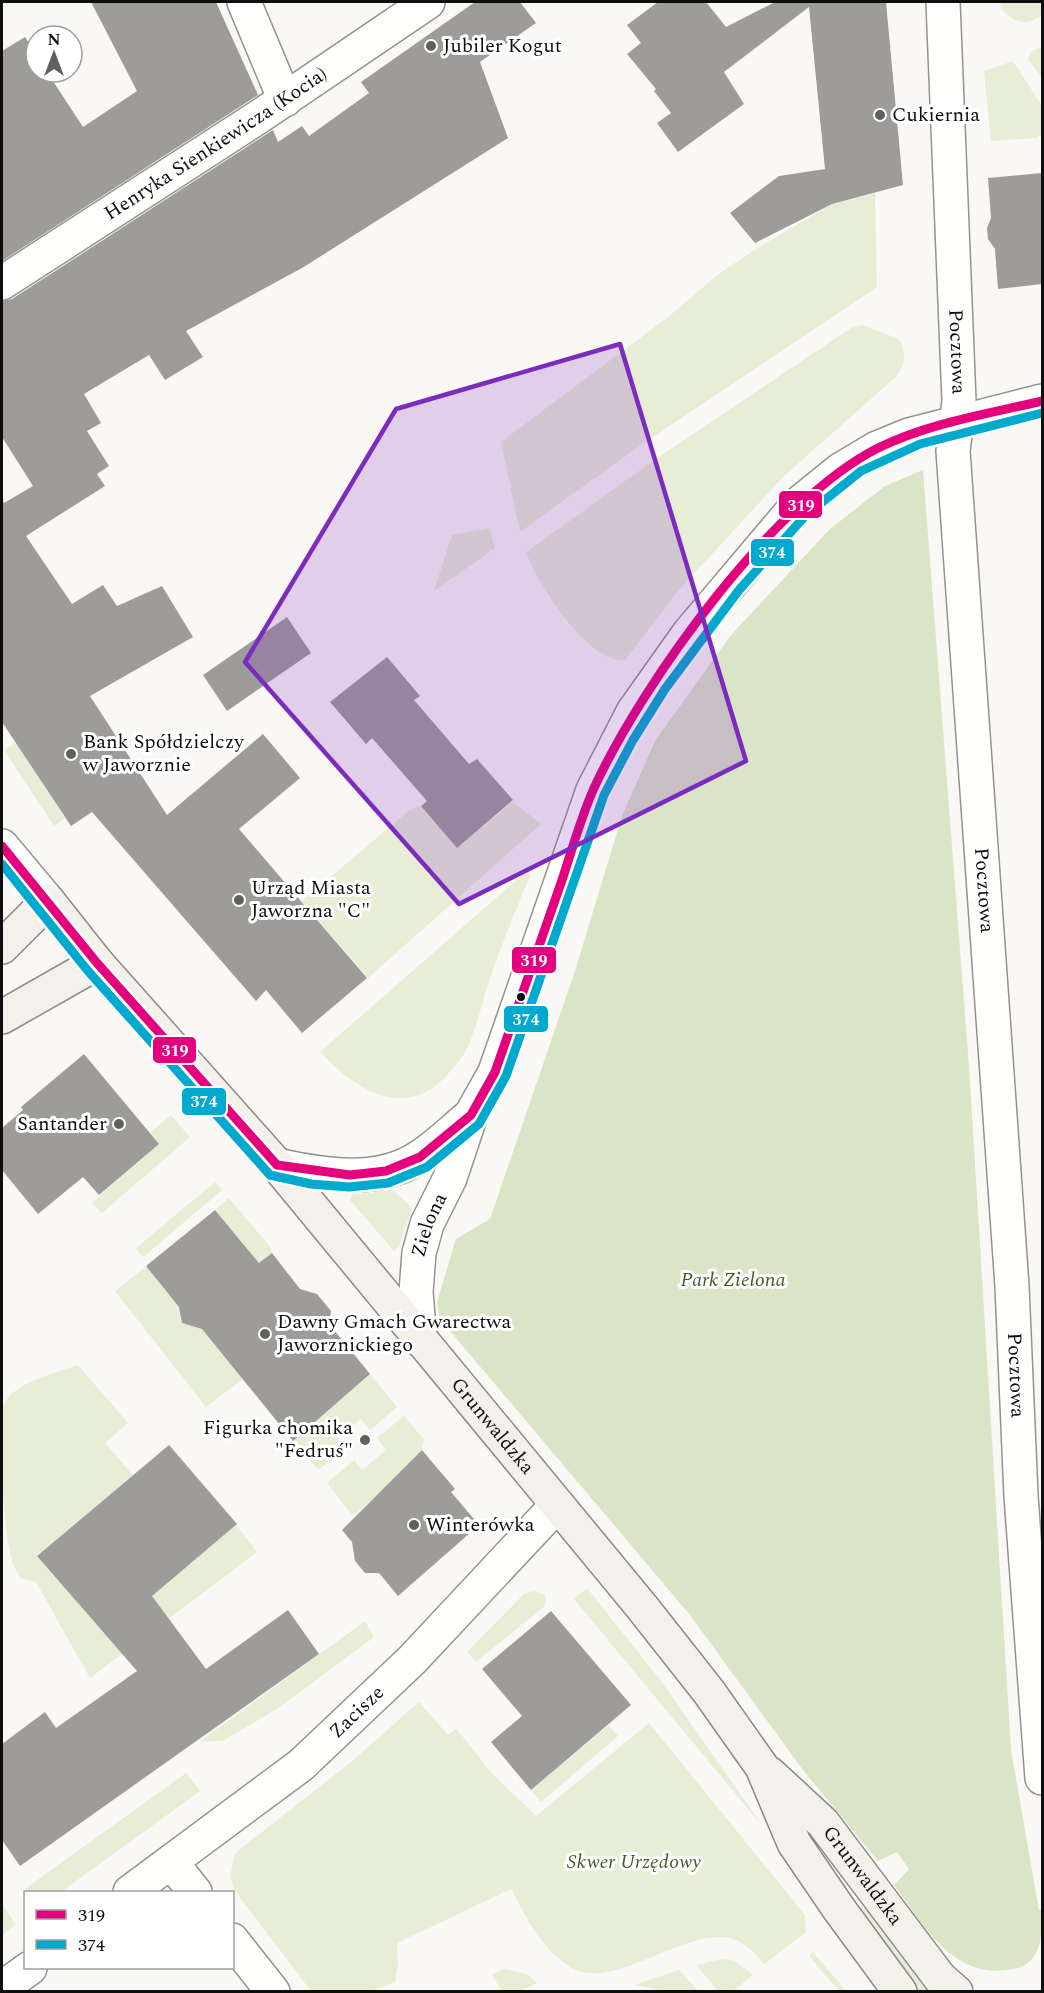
<svg xmlns="http://www.w3.org/2000/svg" width="1044" height="1993" font-family="Spectral,serif">
  <style>
    .green { fill: #e8edd6 }
    .forest { fill: #dae4c6 }
    .building { fill: #9e9c99 }
    .lines { fill: none; stroke-linecap: round; stroke-linejoin: round }
    .street-casing { stroke: #949392; stroke-width: 36 }
    .secondary-casing { stroke: #8b8a88; stroke-width: 36 }
    .street { stroke: #fefefd; stroke-width: 33 }
    .secondary { stroke: #f4f1eb; stroke-width: 33 }
    .bus-1-casing { stroke: #fff; stroke-width: 14 }
    .bus-2-casing { stroke: #fff; stroke-width: 14 }
    .bus-1 { stroke: #e5007d; stroke-width: 9 }
    .bus-2 { stroke: #00a9ce; stroke-width: 9 }
    .marked { fill: #7b2cbf; fill-opacity: 0.2; stroke: #7b2cbf; stroke-width: 4.5; stroke-linejoin: round }
    .poi-dot { fill: #61605e; stroke: #fff; stroke-width: 2 }
    .bus-dot { fill: #0e0e0e; stroke: #fff; stroke-width: 2 }
    .labels { text-anchor: middle; dominant-baseline: central; stroke-width: 6; stroke-linejoin: round; paint-order: stroke }
    .poi-label { font-size: 20px; fill: #0e0e0e; stroke: #fff; text-anchor: start }
    .street-label { font-size: 20px; fill: #0e0e0e; stroke: #fff }
    .park-label { font-size: 20px; font-style: italic; fill: #3c5e26; stroke: #fff }
    .line-badge { stroke: #fff; stroke-width: 2 }
    .badge-label { font-size: 16px; text-anchor: middle; font-weight: bold; fill: #fff }
  </style>
  <rect width="100%" height="100%" fill="#faf8f4"/>
  <g class="green">
    <path d="M1000 2H1042V15C1025 27 1015 23 1001 9Z"/>
    <path d="M1042 47V78L1028 59 1031 52Z"/>
    <path d="M1013 61 1042 106V134L1037 138 991 141 984 71Z"/>
    <path d="M875 193 877 287 641 445 520 532 501 442 668 317 720 273 759 247 832 204Z"/>
    <path d="M862 325 899 339C906 353 906 363 897 376L784 476 678 591 625 660C587 663 538 584 526 552L653 461 851 328Z"/>
    <path d="M489 528 495 548 434 591 452 535Z"/>
    <path d="M16 743 65 818 54 826 4 750Z"/>
    <path d="M513 802 541 824 368 978 302 901 411 809 422 806 457 848Z"/>
    <path d="M528 870 530 876C517 907 504 938 493 970 483 997 478 1026 465 1052 461 1060 453 1067 448 1074 405 1122 356 1090 320 1052Z"/>
    <path d="M171 1115 190 1137 102 1213 92 1203 159 1144 150 1133Z"/>
    <path d="M215 1182 222 1190 143 1257 136 1248Z"/>
    <path d="M391 1188 412 1208 399 1246 394 1251 350 1200 353 1194 373 1193Z"/>
    <path d="M229 1198 271 1248 272 1253 259 1263 215 1210Z"/>
    <path d="M147 1266 168 1294H174L187 1312 179 1318 184 1325 195 1318 244 1378 206 1407 115 1291Z"/>
    <path d="M78 1365 128 1423 105 1443 133 1475 37 1555 104 1634 236 1525 257 1552 90 1678 36 1582C30 1580 23 1580 19 1576 0 1548 2 1447 2 1408 13 1381 52 1375 78 1365Z"/>
    <path d="M370 1374 397 1407 370 1430 361 1419 338 1437 346 1449 318 1470 294 1440Z"/>
    <path d="M404 1416 424 1440 422 1450 391 1483 353 1516 327 1483 354 1460 362 1470 386 1450 377 1438Z"/>
    <path d="M587 1588 661 1681 764 1828 574 1599Z"/>
    <path d="M534 1591 546 1596 545 1606 476 1662 467 1652 524 1594Z"/>
    <path d="M365 1621 374 1637 277 1709 222 1741 199 1742Z"/>
    <path d="M419 1702 448 1735 456 1728 489 1770 536 1816 649 1723 805 1915 806 1932 764 1964C756 1955 748 1945 736 1940 691 1922 614 1993 572 1968 542 1950 527 1919 511 1889L397 1943 398 1964 395 1982 371 1991H311L235 1891 230 1877 235 1853 350 1763Z"/>
    <path d="M609 1725 618 1736 541 1802 531 1790Z"/>
    <path d="M186 1773 200 1791 61 1892H28L25 1889Z"/>
    <path d="M4 1907 16 1925 2 1935V1908Z"/>
    <path d="M866 1908 929 1991H916L859 1914Z"/>
    <path d="M813 1952 846 1991H839L809 1956Z"/>
    <path d="M722 1959 735 1961 753 1975 733 1991H718L696 1965Z"/>
    <path d="M504 1969 527 1974 537 1983 520 1991H502L492 1975Z"/>
    <path d="M679 1970 698 1991H666L634 1985Z"/>
  </g>
  <path class="forest" d="M923 470 969 1066 1011 1750 1039 1910H1042C1042 1934 1043 1964 1013 1969 954 1981 925 1927 894 1885L909 1869 897 1852 878 1861 803 1770 690 1615 440 1319 437 1302 456 1239 490 1219 575 971 622 816 655 741 731 635 830 529 885 486Z"/>
  <g class="building">
    <path d="M91 2H216L258 95 2 261V51L25 37 36 54V72H47L83 127 137 91Z"/>
    <path d="M475 2H520L536 23 480 62 508 138 302 268 186 331 203 357 165 380 149 355 84 394 101 423 87 431 109 466 97 474 105 486 26 536 72 604 103 585 117 606 162 586 193 637 90 696 167 815 263 734 300 778 239 829 367 978 302 1033 266 990 256 1001 92 812 71 826 2 722V499L4 503 33 486 2 437V301L12 299 273 130 278 142 302 126 309 136 369 93 361 82Z"/>
    <path d="M658 2H706L726 27 775 2H886L903 185 832 204 755 243 730 213 779 176 825 169 809 7 724 72 744 104 678 152 657 123 671 113 654 91 656 89 627 54 641 43 627 25Z"/>
    <path d="M1042 173V284L998 289 995 249 988 239 987 228 991 218 988 178Z"/>
    <path d="M287 617 311 653 227 711 203 675Z"/>
    <path d="M387 657 420 696 414 700 469 764 477 759 513 800 457 848 421 806 427 801 372 738 366 744 330 702Z"/>
    <path d="M84 1054 159 1144 99 1195 83 1177 38 1214 2 1170V1128L23 1110 21 1107Z"/>
    <path d="M215 1210 259 1263 272 1253 300 1289 317 1294 331 1311 329 1324 370 1374 293 1441 202 1329 182 1323 179 1307 146 1266Z"/>
    <path d="M169 1445 237 1524 152 1596 206 1669 288 1610 319 1654 20 1866 2 1840V1744L45 1712 56 1728 137 1671 37 1556Z"/>
    <path d="M422 1450 455 1489 451 1492 479 1525 398 1596 379 1573H365L355 1561 352 1542 342 1530Z"/>
    <path d="M551 1611 631 1705 531 1790 491 1742 522 1716 482 1669Z"/>
  </g>
  <g class="lines">
    <g class="street-casing">
      <g id="street">
        <path d="M244 2 285 100"/>
        <path id="s1" d="M943 2 959 401 953 451 1012 1286 1021 1496 1042 1778"/>
        <path id="s2" d="M2 283 263 114 428 2"/>
        <path d="M2 846 48 901"/>
        <path d="M277 1165C323 1175 379 1185 421 1156 438 1145 454 1129 471 1115"/>
        <path id="s3" d="M420 1340 416 1292 419 1253 427 1224 450 1178 471 1115 495 1072 593 790 633 712 689 633 798 504 840 470 877 448 909 435 1042 401"/>
        <path d="M171 1862 195 1892"/>
        <path id="s4" d="M130 1892 301 1765 412 1660 557 1505"/>
        <path d="M232 1940 273 1992"/>
        <path d="M2 1988 30 1968"/>
      </g>
    </g>
    <g class="secondary-casing">
      <g id="secondary">
        <path id="s5" d="M2 947 48 901 97 963 277 1165 642 1607 709 1692 762 1767 794 1843 839 1909 900 1992"/>
        <path d="M2 1017 97 963"/>
        <path id="s6" d="M770 1774 823 1823 940 1978 956 1992"/>
      </g>
    </g>
    <use href="#street" class="street"/>
    <use href="#secondary" class="secondary"/>
    <g class="bus-1-casing">
      <path id="bus-1" d="M2 846 97 963 277 1165 350 1175 386 1171 420 1157 471 1115 495 1072C517 1008 540 944 562 880 572 850 581 817 594 788 643 682 773 501 878 448 929 423 987 414 1042 401"/>
    </g>
    <g class="bus-2-casing">
      <path id="bus-2" d="M2 864 88 971 270 1175 311 1184 349 1187 388 1183 427 1167 479 1124 506 1076 604 795 633 740 665 689 739 590 805 516 861 471 920 444 1042 413"/>
    </g>
    <use href="#bus-1" class="bus-1"/>
    <use href="#bus-2" class="bus-2"/>
  </g>
  <path class="marked" d="M620 344 746 761 459 904 245 662 396 409Z"/>
  <g class="poi-dot">
    <circle cx="431" cy="46" r="6"/>
    <circle cx="880" cy="115" r="6"/>
    <circle cx="71" cy="754" r="6"/>
    <circle cx="239" cy="900" r="6"/>
    <circle cx="119" cy="1124" r="6"/>
    <circle cx="265" cy="1334" r="6"/>
    <circle cx="365" cy="1440" r="6"/>
    <circle cx="414" cy="1525" r="6"/>
  </g>
  <circle class="bus-dot" cx="521" cy="997" r="5"/>
  <g class="labels">
    <g class="poi-label">
      <text x="443" y="46">Jubiler Kogut</text>
      <text x="892" y="115">Cukiernia</text>
      <text x="83" y="742">Bank Spółdzielczy<tspan x="83" dy="23">w Jaworznie</tspan></text>
      <text x="251" y="888">Urząd Miasta<tspan x="251" dy="23">Jaworzna "C"</tspan></text>
      <text x="107" y="1124" text-anchor="end">Santander</text>
      <text x="277" y="1322">Dawny Gmach Gwarectwa<tspan x="277" dy="23">Jaworznickiego</tspan></text>
      <text x="353" y="1428" text-anchor="end">Figurka chomika<tspan x="353" dy="23">"Fedruś"</tspan></text>
      <text x="426" y="1525">Winterówka</text>
    </g>
    <g class="street-label">
      <text stroke="none"><textPath href="#s2" startOffset="255">Henryka Sienkiewicza (Kocia)</textPath></text>
      <text stroke="none"><textPath href="#s1" startOffset="350">Pocztowa</textPath></text>
      <text stroke="none"><textPath href="#s1" startOffset="890">Pocztowa</textPath></text>
      <text stroke="none"><textPath href="#s3" startOffset="117">Zielona</textPath></text>
      <text stroke="none"><textPath href="#s1" startOffset="1376">Pocztowa</textPath></text>
      <text stroke="none"><textPath href="#s5" startOffset="753">Grunwaldzka</textPath></text>
      <text stroke="none"><textPath href="#s4" startOffset="290">Zacisze</textPath></text>
      <text stroke="none"><textPath href="#s6" startOffset="138">Grunwaldzka</textPath></text>
    </g>
    <g class="park-label">
      <text x="733" y="1280">Park Zielona</text>
      <text x="634" y="1862">Skwer Urzędowy</text>
    </g>
  </g>
  <g class="line-badge">
    <rect x="778" y="490" width="45" height="29" rx="6" fill="#e5007d"/>
    <rect x="750" y="538" width="45" height="29" rx="6" fill="#00a9ce"/>
    <rect x="511" y="946" width="46" height="28" rx="6" fill="#e5007d"/>
    <rect x="503" y="1005" width="46" height="28" rx="6" fill="#00a9ce"/>
    <rect x="152" y="1036" width="45" height="28" rx="6" fill="#e5007d"/>
    <rect x="181" y="1087" width="46" height="29" rx="6" fill="#00a9ce"/>
  </g>
  <g class="badge-label">
    <text x="801" y="511">319</text>
    <text x="772" y="558">374</text>
    <text x="534" y="966">319</text>
    <text x="526" y="1025">374</text>
    <text x="175" y="1056">319</text>
    <text x="204" y="1107">374</text>
  </g>
  <rect width="1044" height="1993" fill="none" stroke="#0e0e0e" stroke-width="6"/>
  <rect x="24" y="1891" width="210" height="78" fill="#ffffff" stroke="#9f9f9f" stroke-width="1.5"/>
  <rect x="36" y="1910" width="30" height="9" fill="#e5007d" stroke="#9f9f9f" stroke-width="1.5"/>
  <text x="78" y="1921" font-size="18" fill="#0e0e0e">319</text>
  <rect x="36" y="1940" width="30" height="9" fill="#00a9ce" stroke="#9f9f9f" stroke-width="1.5"/>
  <text x="78" y="1951" font-size="18" fill="#0e0e0e">374</text>
  <g transform="translate(54 54)"><circle r="28" fill="#ffffff" stroke="#9f9f9f" stroke-width="1.5"/>
  <path d="M0-4.5L10 22L0 15L-10 22Z" fill="#61605e"/>
  <text y="-9" font-size="16" font-weight="bold" text-anchor="middle" fill="#0e0e0e">N</text>
  </g>
</svg>
